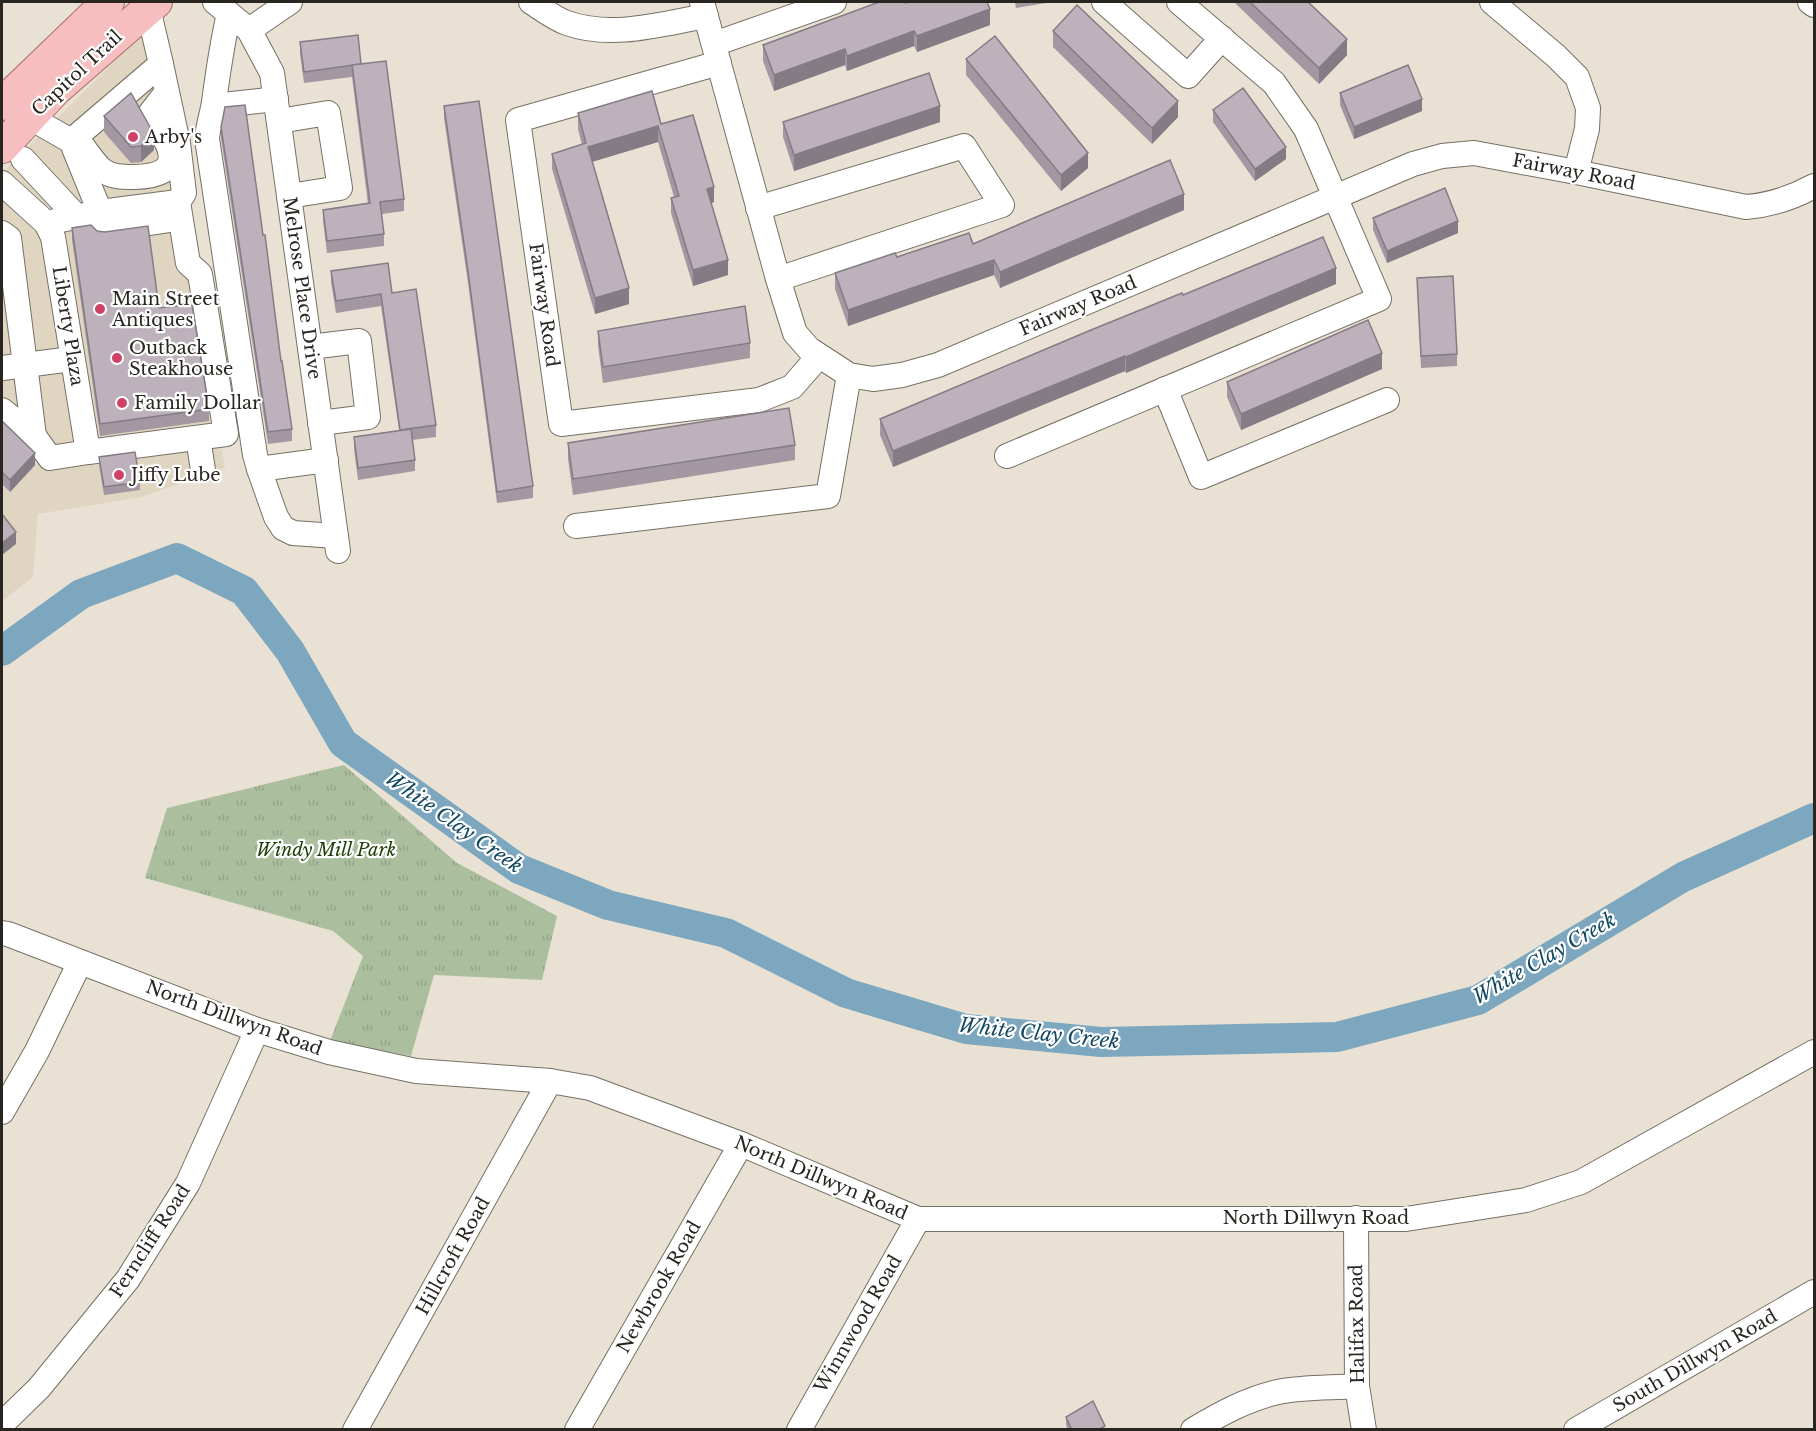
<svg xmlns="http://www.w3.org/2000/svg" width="1816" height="1431" font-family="'Libre Baskerville',serif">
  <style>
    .built { fill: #dfd5c1 }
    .park { fill: url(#park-tufts) }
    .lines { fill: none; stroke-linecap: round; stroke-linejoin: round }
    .river { stroke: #7da7be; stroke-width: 30 }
    .minor-casing { stroke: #767064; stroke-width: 26 }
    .major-casing { stroke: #aa6d6c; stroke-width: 34 }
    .minor { stroke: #fff; stroke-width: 24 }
    .major { stroke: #f6bebf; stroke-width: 32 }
    .wall { fill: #a398a2 }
    .shaded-wall { fill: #847c84 }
    .building { fill: #bdb1bc; stroke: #847c84; stroke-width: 1.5 }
    .poi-dot { fill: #d04167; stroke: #fff; stroke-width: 2 }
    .labels { text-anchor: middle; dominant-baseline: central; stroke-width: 4.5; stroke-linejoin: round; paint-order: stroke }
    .street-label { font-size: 18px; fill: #292621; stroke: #fff }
    .poi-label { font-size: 18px; fill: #292621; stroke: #fff; text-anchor: start }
    .park-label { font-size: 18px; font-style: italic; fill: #1f3c04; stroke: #fff }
    .water-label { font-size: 20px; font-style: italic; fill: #124962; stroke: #fff }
  </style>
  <defs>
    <pattern id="park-tufts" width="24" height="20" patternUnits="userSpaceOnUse" patternTransform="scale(1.5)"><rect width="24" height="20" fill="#abbf9f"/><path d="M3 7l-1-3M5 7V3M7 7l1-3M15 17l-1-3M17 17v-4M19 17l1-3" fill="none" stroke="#93a489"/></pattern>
  </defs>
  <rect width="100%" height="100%" fill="#e9e2d4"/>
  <path class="built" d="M145 31 225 468 141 497 38 514 33 577 2 601V173Z"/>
  <path class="park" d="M344 765 457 863 557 916 542 980 434 975 411 1056 330 1041 363 956 333 931 145 878 167 808Z"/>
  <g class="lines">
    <path class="river" d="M2 651 81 594 177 558 244 591 290 651 343 743 519 869 608 905 726 933 846 993 966 1029 1101 1042 1337 1037 1478 1000 1683 877 1814 818"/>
    <g class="minor-casing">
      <g id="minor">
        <path d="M215 2 249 30 272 73 338 551"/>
        <path d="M531 2C542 9 555 19 567 23 612 39 661 24 706 16"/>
        <path d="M702 2 778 279 795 333 809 349 849 375 873 379 902 375 938 365 1413 164 1442 156 1474 153 1576 172 1746 207C1772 205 1792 198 1814 186"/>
        <path d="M1104 2 1188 76 1222 38"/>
        <path d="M1492 2 1556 56 1577 77 1588 108 1587 129 1576 172"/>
        <path d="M1810 2 1814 5"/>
        <path d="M229 14C222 43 218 72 214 102 212 115 208 125 207 139L255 455 259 469 276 517 283 528 293 533 336 536"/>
        <path d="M249 30 290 2"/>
        <path d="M714 44 834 2"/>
        <path d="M719 63 518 120 561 424 759 400 792 387 819 356"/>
        <path d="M214 106 276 99"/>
        <path d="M29 117 71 141 161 64 148 8"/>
        <path d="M279 121 328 113 340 188 289 196"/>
        <path d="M74 146 81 144C87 152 94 163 102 170 111 177 123 177 134 177 189 176 172 145 149 115L166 93"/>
        <path d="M23 159 77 217"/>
        <path d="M2 183 46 223 53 237 88 452 50 458 34 436 2 410"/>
        <path d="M758 208 964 146 1002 205 778 279"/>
        <path d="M100 212 178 202 184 193 178 143 161 64"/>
        <path d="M46 223 100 212 74 148"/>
        <path d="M103 230 177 219"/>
        <path d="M2 233 9 238 34 436"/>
        <path d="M310 347 359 341 368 417 320 423"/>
        <path d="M2 368 72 359"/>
        <path d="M1165 389 1201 477 1387 400"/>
        <path d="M198 438 203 470"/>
        <path d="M88 452 226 434 200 274 188 263 178 202"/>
        <path d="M1007 456 1379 299 1306 129 1274 83 1179 2"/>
        <path d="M259 469 326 460"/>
        <path d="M576 526 828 496 849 375"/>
        <path d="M2 933 8 934 257 1030 329 1052 416 1071 550 1081 590 1088 741 1144 918 1219H1406L1526 1200 1581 1182 1814 1052"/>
        <path d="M2 1112 37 1051 80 962"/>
        <path d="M1356 1218 1357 1386 1364 1430"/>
        <path d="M2 1424 39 1388 128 1279 188 1183 257 1030"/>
        <path d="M355 1430 550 1081"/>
        <path d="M577 1430 741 1144"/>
        <path d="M799 1430 918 1219"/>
        <path d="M1193 1430C1220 1414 1247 1399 1278 1392 1303 1387 1331 1388 1357 1386"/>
        <path d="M1576 1430 1814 1292"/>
      </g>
    </g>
    <g class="major-casing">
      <g id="major">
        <path d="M2 104 108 2"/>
        <path d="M2 147 55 90 156 2"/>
      </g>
    </g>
    <use href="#minor" class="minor"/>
    <use href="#major" class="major"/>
  </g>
  <g class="wall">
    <path d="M1015 2H1052L1016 8Z"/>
    <path d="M1234 2H1308L1347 55 1319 84Z"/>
    <path d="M905 3 990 25 917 52 914 46 847 71 845 65 774 91 763 61V45Z"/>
    <path d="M1053 31 1178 117 1152 144 1053 47Z"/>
    <path d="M300 42 361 64 404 199V211L382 214 384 234V246L327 253 323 221V210L368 204 352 77 304 83 300 54Z"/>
    <path d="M966 59 1088 168 1061 191 966 75Z"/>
    <path d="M1340 93 1422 111 1354 139 1340 105Z"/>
    <path d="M444 106 533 486V498L497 503 468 283 444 118Z"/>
    <path d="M1213 110 1286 159 1255 181 1213 122Z"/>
    <path d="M578 113 661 124 714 202 711 203 728 275 693 286 671 213V198L674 197 658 142 592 162 629 304 595 314 552 169V154L582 145 578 129Z"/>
    <path d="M104 116 154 150 141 162 131 163 104 132Z"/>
    <path d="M783 122H940L794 171 783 137Z"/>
    <path d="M221 127 281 361 292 429V441L268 444 221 139Z"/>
    <path d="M1184 210 1000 288 994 275 848 326 835 289V273L897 257 973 244Z"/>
    <path d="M1373 218 1458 233 1387 263 1373 230Z"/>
    <path d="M72 228 159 308 209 409V421L100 436 72 240Z"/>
    <path d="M331 271 392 293 436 425V437L412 440 415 460V471L358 480 354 449V437L399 430 381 306 336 313 331 282Z"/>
    <path d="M1417 278 1457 354V366L1421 368Z"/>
    <path d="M1336 284 1126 373 1125 371 893 467 880 435V419L1183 295Z"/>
    <path d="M598 331 750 343V358L603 383 598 346Z"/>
    <path d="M1382 369 1241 430 1227 397V382Z"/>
    <path d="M2 421 35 465 10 492 2 484Z"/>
    <path d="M568 443 795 445V460L573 495 568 459Z"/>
    <path d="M99 457 140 482V490L104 495 99 465Z"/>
    <path d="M1066 1417 1105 1430H1068L1066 1425Z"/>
  </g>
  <g class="shaded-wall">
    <path d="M990 9V25L917 52V36Z"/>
    <path d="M914 31V46L847 71V56Z"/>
    <path d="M1347 39V55L1319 84V68Z"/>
    <path d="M845 49V65L774 91V75Z"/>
    <path d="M1422 99V111L1354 139V127Z"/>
    <path d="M1178 101V117L1152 144V128Z"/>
    <path d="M940 106V122L794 171V155Z"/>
    <path d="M658 126V142L588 163V147Z"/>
    <path d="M154 134V150L141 162V146Z"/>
    <path d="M1286 147V159L1255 181V169Z"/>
    <path d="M1088 153V168L1061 191V175Z"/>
    <path d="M714 187V202L707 205V189Z"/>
    <path d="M1184 194V210L1000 288V272Z"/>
    <path d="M1458 221V233L1387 263V251Z"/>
    <path d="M728 260V275L693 286V270Z"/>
    <path d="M994 260V275L848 326V310Z"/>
    <path d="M1336 268V284L1126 373V357Z"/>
    <path d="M629 288V304L595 314V298Z"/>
    <path d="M1382 353V369L1241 430V414Z"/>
    <path d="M1125 356V371L893 467V451Z"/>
    <path d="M35 453V465L10 492V480Z"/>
    <path d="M16 532V544L2 555V543Z"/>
  </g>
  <g class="building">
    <path d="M879 2H904L905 3 909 2H987L990 9 917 36 914 31 847 56 845 49 774 75 763 45Z"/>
    <path d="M1250 2H1308L1347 39 1319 68Z"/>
    <path d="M1077 5 1178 101 1152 128 1053 31Z"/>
    <path d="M358 35 361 64 304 72 300 42Z"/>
    <path d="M995 36 1088 153 1061 175 966 59Z"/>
    <path d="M386 61 404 199 380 202 384 234 327 241 323 210 370 203 352 65Z"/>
    <path d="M1408 65 1422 99 1354 127 1340 93Z"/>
    <path d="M929 73 940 106 794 155 783 122Z"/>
    <path d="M1243 88 1286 147 1255 169 1213 110Z"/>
    <path d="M652 91 661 124 693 115 714 187 707 189 728 260 693 270 671 198 679 196 658 126 588 147 629 288 595 298 552 154 586 143 578 113Z"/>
    <path d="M131 93 154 134 141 146 131 147 104 116Z"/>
    <path d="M479 101 533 486 497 492 468 271 444 106Z"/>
    <path d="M245 105 263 235H265L281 361H282L292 429 268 432 221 127 225 107Z"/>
    <path d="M1170 160 1184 194 1000 272 994 260 848 310 835 273 895 253 897 257 969 233 973 244Z"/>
    <path d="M1445 188 1458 221 1387 251 1373 218Z"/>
    <path d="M91 225 97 231 105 232 148 226 159 308 192 304 209 409 100 424 72 228Z"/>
    <path d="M1323 237 1336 268 1126 357 1125 356 893 451 880 419 1091 330 1182 293 1183 295Z"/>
    <path d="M388 263 392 293 416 289 436 425 400 430 381 294 336 301 331 271Z"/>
    <path d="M1453 276 1457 354 1421 356 1417 278Z"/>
    <path d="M745 306 750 343 603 367 598 331Z"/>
    <path d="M1368 320 1382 353 1241 414 1227 382Z"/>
    <path d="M789 408 795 445 573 479 568 443Z"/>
    <path d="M2 421 35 453 10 480 2 472Z"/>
    <path d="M411 429 415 460 358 468 354 437Z"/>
    <path d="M135 452 140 482 104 487 99 457Z"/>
    <path d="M2 514 16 532 2 543Z"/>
    <path d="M1093 1401 1105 1426 1098 1430H1072L1066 1417Z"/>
  </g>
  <g class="poi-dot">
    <circle cx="133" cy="137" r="6"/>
    <circle cx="100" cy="309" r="6"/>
    <circle cx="117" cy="358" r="6"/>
    <circle cx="122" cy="403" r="6"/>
    <circle cx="119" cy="475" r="6"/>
  </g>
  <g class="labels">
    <g class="street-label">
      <text transform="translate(77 73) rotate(-43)">Capitol Trail</text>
      <text transform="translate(1574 172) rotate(11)">Fairway Road</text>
      <text transform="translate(302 288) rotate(82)">Melrose Place Drive</text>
      <text transform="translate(544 305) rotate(82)">Fairway Road</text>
      <text transform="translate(1078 306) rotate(-23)">Fairway Road</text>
      <text transform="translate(68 326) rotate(81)">Liberty Plaza</text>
      <text transform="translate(234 1018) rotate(20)">North Dillwyn Road</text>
      <text transform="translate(821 1178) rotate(23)">North Dillwyn Road</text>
      <text x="1316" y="1218">North Dillwyn Road</text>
      <text transform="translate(150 1241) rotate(-57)">Ferncliff Road</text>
      <text transform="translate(453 1256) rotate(-61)">Hillcroft Road</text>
      <text transform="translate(659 1287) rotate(-60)">Newbrook Road</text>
      <text transform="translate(858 1324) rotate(-60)">Winnwood Road</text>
      <text transform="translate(1357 1324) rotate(-91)">Halifax Road</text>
      <text transform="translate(1695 1361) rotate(-30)">South Dillwyn Road</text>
    </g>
    <g class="poi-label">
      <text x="145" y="137">Arby's</text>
      <text x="112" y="299">Main Street<tspan x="112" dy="21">Antiques</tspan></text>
      <text x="129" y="348">Outback<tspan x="129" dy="21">Steakhouse</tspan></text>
      <text x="134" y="403">Family Dollar</text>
      <text x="131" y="475">Jiffy Lube</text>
    </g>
    <g class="park-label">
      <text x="326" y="850">Windy Mill Park</text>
    </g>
    <g class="water-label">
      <text transform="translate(454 822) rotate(35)">White Clay Creek</text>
      <text transform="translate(1544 958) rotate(-30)">White Clay Creek</text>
      <text transform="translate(1039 1033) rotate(6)">White Clay Creek</text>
    </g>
  </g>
  <rect width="1816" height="1431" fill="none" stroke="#292621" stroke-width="6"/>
</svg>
